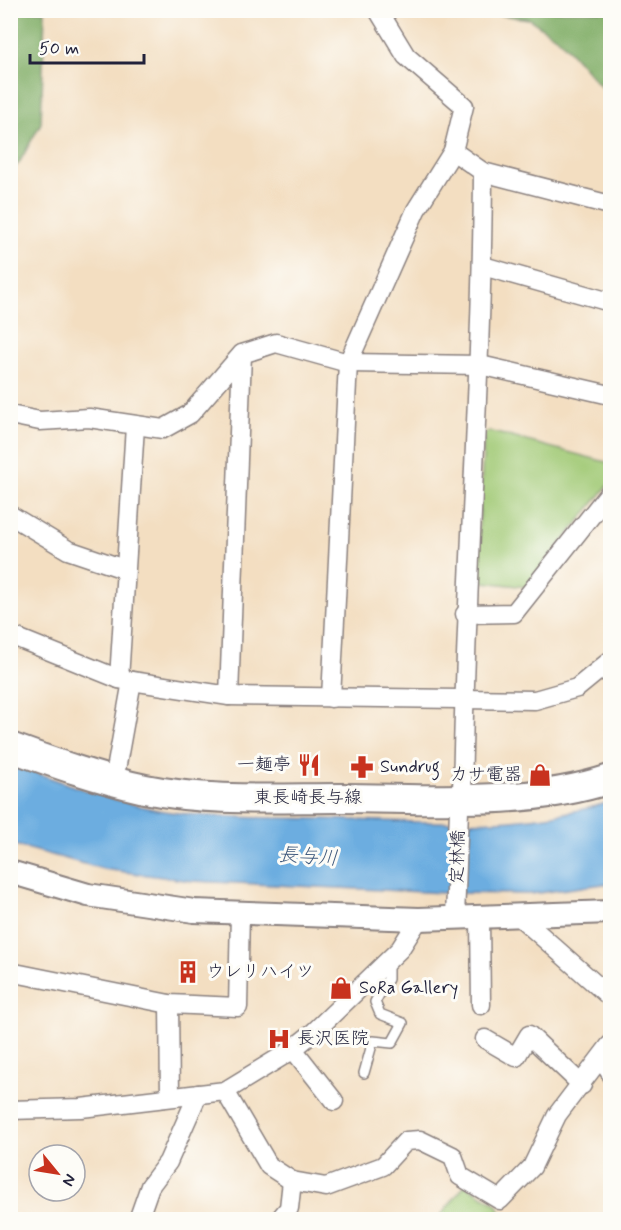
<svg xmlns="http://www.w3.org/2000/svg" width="621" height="1230" font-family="Mynerve,'Klee One',sans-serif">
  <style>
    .green { fill: #a0c974; stroke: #617658; stroke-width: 1.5 }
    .forest { fill: #80ad66; stroke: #516850; stroke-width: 1.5 }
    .water { fill: #6cade0; stroke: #47688e; stroke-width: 1.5 }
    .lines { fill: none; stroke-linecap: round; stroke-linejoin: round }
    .service-casing { stroke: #8a807e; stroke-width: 12 }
    .minor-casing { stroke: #8a807e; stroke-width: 21 }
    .tertiary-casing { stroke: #8a807e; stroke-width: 26 }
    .primary-casing { stroke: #8a807e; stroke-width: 32 }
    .service { stroke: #fff; stroke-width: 9 }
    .minor { stroke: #fff; stroke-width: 18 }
    .tertiary { stroke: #fff; stroke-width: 22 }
    .primary { stroke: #fff; stroke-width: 28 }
    .labels { text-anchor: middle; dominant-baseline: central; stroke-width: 6; stroke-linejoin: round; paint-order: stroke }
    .poi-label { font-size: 18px; fill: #22223b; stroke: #fdfcf7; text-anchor: start }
    .street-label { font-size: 18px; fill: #22223b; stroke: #fdfcf7 }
    .water-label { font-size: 20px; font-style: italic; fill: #405a7d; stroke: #fdfcf7 }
  </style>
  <rect width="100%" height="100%" fill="#fdfcf7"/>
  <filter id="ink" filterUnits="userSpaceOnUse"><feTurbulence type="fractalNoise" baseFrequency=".0167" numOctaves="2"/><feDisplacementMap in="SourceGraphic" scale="12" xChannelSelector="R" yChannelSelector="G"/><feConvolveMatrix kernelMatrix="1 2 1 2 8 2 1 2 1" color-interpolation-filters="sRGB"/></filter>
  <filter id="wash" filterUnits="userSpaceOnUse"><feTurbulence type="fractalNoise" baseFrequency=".008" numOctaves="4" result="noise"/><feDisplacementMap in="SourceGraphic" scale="24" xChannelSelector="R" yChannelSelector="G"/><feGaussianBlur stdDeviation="1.35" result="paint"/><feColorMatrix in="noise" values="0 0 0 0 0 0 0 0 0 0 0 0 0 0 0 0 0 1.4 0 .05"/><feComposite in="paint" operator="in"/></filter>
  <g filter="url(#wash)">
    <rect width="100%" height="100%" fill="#f3dec1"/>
    <g class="green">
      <path d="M489 431 610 463V483L526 587 476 581 484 434Z"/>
      <path d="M465 1185 497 1204 504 1219 437 1220Z"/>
    </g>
    <g class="forest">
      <path d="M11 10 45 11 41 123 19 163 11 171Z"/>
      <path d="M470 11H610V97L560 40 529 19Z"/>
    </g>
    <path class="water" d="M10 763C59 781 107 800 158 810 209 819 264 817 317 819 414 821 517 831 610 802V883L531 894 445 893 192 881 103 869 11 844Z"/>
  </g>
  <g filter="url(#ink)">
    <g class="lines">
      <g class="service-casing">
        <g id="service">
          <path d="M599 1064 610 1080"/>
          <path d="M364 1073 373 1041 392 1043 403 1023 380 1014 375 1002 388 979V962"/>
        </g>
      </g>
      <g class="minor-casing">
        <g id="minor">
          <path d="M453 151 483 172 610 205"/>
          <path d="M483 266 610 302"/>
          <path d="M10 415 40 421 89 418 163 429 190 414 242 354 276 343 348 363 480 365 610 395"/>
          <path d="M10 515 68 550 124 569"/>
          <path d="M465 614 514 613 610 492"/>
          <path d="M10 635 119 679 229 696 535 700 577 688 610 661"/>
          <path d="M119 679 135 426"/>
          <path d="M229 696 242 354"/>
          <path d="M331 698 348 363 416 210 453 151 464 106 406 56 378 10"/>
          <path d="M114 781 132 681"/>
          <path d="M520 917 610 997"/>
          <path d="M455 918 459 810 462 798C465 589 482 381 483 172"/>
          <path d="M480 918 481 1005"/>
          <path d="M10 972 169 1004 238 1007 240 913"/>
          <path d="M169 1004 170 1096"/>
          <path d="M485 1039 516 1057 529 1035 582 1085"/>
          <path d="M293 1049 334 1101"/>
          <path d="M225 1091 269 1166 292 1181 326 1187 383 1166 406 1141 420 1140 453 1156 460 1176 500 1200 532 1167 557 1115 610 1045"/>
          <path d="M10 1110 81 1108 225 1091 289 1052 314 1032 400 949 419 919"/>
          <path d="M138 1220 150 1186 168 1162 198 1094"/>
          <path d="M279 1220 289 1208 292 1181"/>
        </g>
      </g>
      <g class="tertiary-casing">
        <path id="tertiary" d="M10 872 88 895 194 911 419 919 610 912"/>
      </g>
      <g class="primary-casing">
        <path id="primary" d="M10 747C54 763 99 779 145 789 209 802 275 798 340 798 429 798 525 807 610 779"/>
      </g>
      <use href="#service" class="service"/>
      <use href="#minor" class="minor"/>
      <use href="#tertiary" class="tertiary"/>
      <use href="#primary" class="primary"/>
    </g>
  </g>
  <defs>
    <g id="restaurant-bare" transform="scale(1.8)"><path d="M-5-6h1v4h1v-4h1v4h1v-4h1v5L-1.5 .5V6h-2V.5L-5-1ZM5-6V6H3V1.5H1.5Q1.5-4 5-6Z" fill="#c8321e" stroke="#fdfcf7" stroke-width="2.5" paint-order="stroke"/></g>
    <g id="pharmacy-bare" transform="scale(1.8)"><path d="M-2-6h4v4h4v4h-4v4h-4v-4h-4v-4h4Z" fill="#c8321e" stroke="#fdfcf7" stroke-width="2.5" paint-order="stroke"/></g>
    <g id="shop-bare" transform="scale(1.8)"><path d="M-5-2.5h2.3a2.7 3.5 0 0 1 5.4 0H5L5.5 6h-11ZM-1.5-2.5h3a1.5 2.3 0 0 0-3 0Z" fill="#c8321e" stroke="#fdfcf7" stroke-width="2.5" paint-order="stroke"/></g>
    <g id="building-bare" transform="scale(1.8)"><path d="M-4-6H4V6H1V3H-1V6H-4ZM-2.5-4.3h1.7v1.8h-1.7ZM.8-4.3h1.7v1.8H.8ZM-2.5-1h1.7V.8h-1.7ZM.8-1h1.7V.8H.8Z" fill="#c8321e" stroke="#fdfcf7" stroke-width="2.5" paint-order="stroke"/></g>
    <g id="hospital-bare" transform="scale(1.8)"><path d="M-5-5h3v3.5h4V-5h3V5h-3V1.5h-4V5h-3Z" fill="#c8321e" stroke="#fdfcf7" stroke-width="2.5" paint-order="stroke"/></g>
  </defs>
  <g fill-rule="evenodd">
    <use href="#restaurant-bare" x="309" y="765"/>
    <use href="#pharmacy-bare" x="362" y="767"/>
    <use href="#shop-bare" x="540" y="775"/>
    <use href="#building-bare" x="188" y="972"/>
    <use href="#shop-bare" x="341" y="988"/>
    <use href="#hospital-bare" x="279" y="1039"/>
  </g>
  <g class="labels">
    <g class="poi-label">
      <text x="291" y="765" text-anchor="end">一麺亭</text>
      <text x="380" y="767">Sundrug</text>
      <text x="522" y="775" text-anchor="end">カサ電器</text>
      <text x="206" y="972">ウレリハイツ</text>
      <text x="359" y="988">SoRa Gallery</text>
      <text x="297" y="1039">長沢医院</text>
    </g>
    <g class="street-label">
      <text x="308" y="798">東長崎長与線</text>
      <text transform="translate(458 857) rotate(-89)">定林橋</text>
    </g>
    <g class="water-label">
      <text transform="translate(308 857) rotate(4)">長与川</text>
    </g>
  </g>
  <rect width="621" height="1230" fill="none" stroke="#fdfcf7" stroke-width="36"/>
  <g transform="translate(57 1173) rotate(120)"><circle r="28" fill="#fdfcf7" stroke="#a5a5ac" stroke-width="1.5"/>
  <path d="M0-4.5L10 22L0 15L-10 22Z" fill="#c8321e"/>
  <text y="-9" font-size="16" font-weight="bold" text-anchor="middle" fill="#22223b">N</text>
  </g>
  <path d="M30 54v9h114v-9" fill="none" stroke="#22223b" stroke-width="3"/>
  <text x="39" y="54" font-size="18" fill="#22223b" stroke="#fdfcf7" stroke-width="4.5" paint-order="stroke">50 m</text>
</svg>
